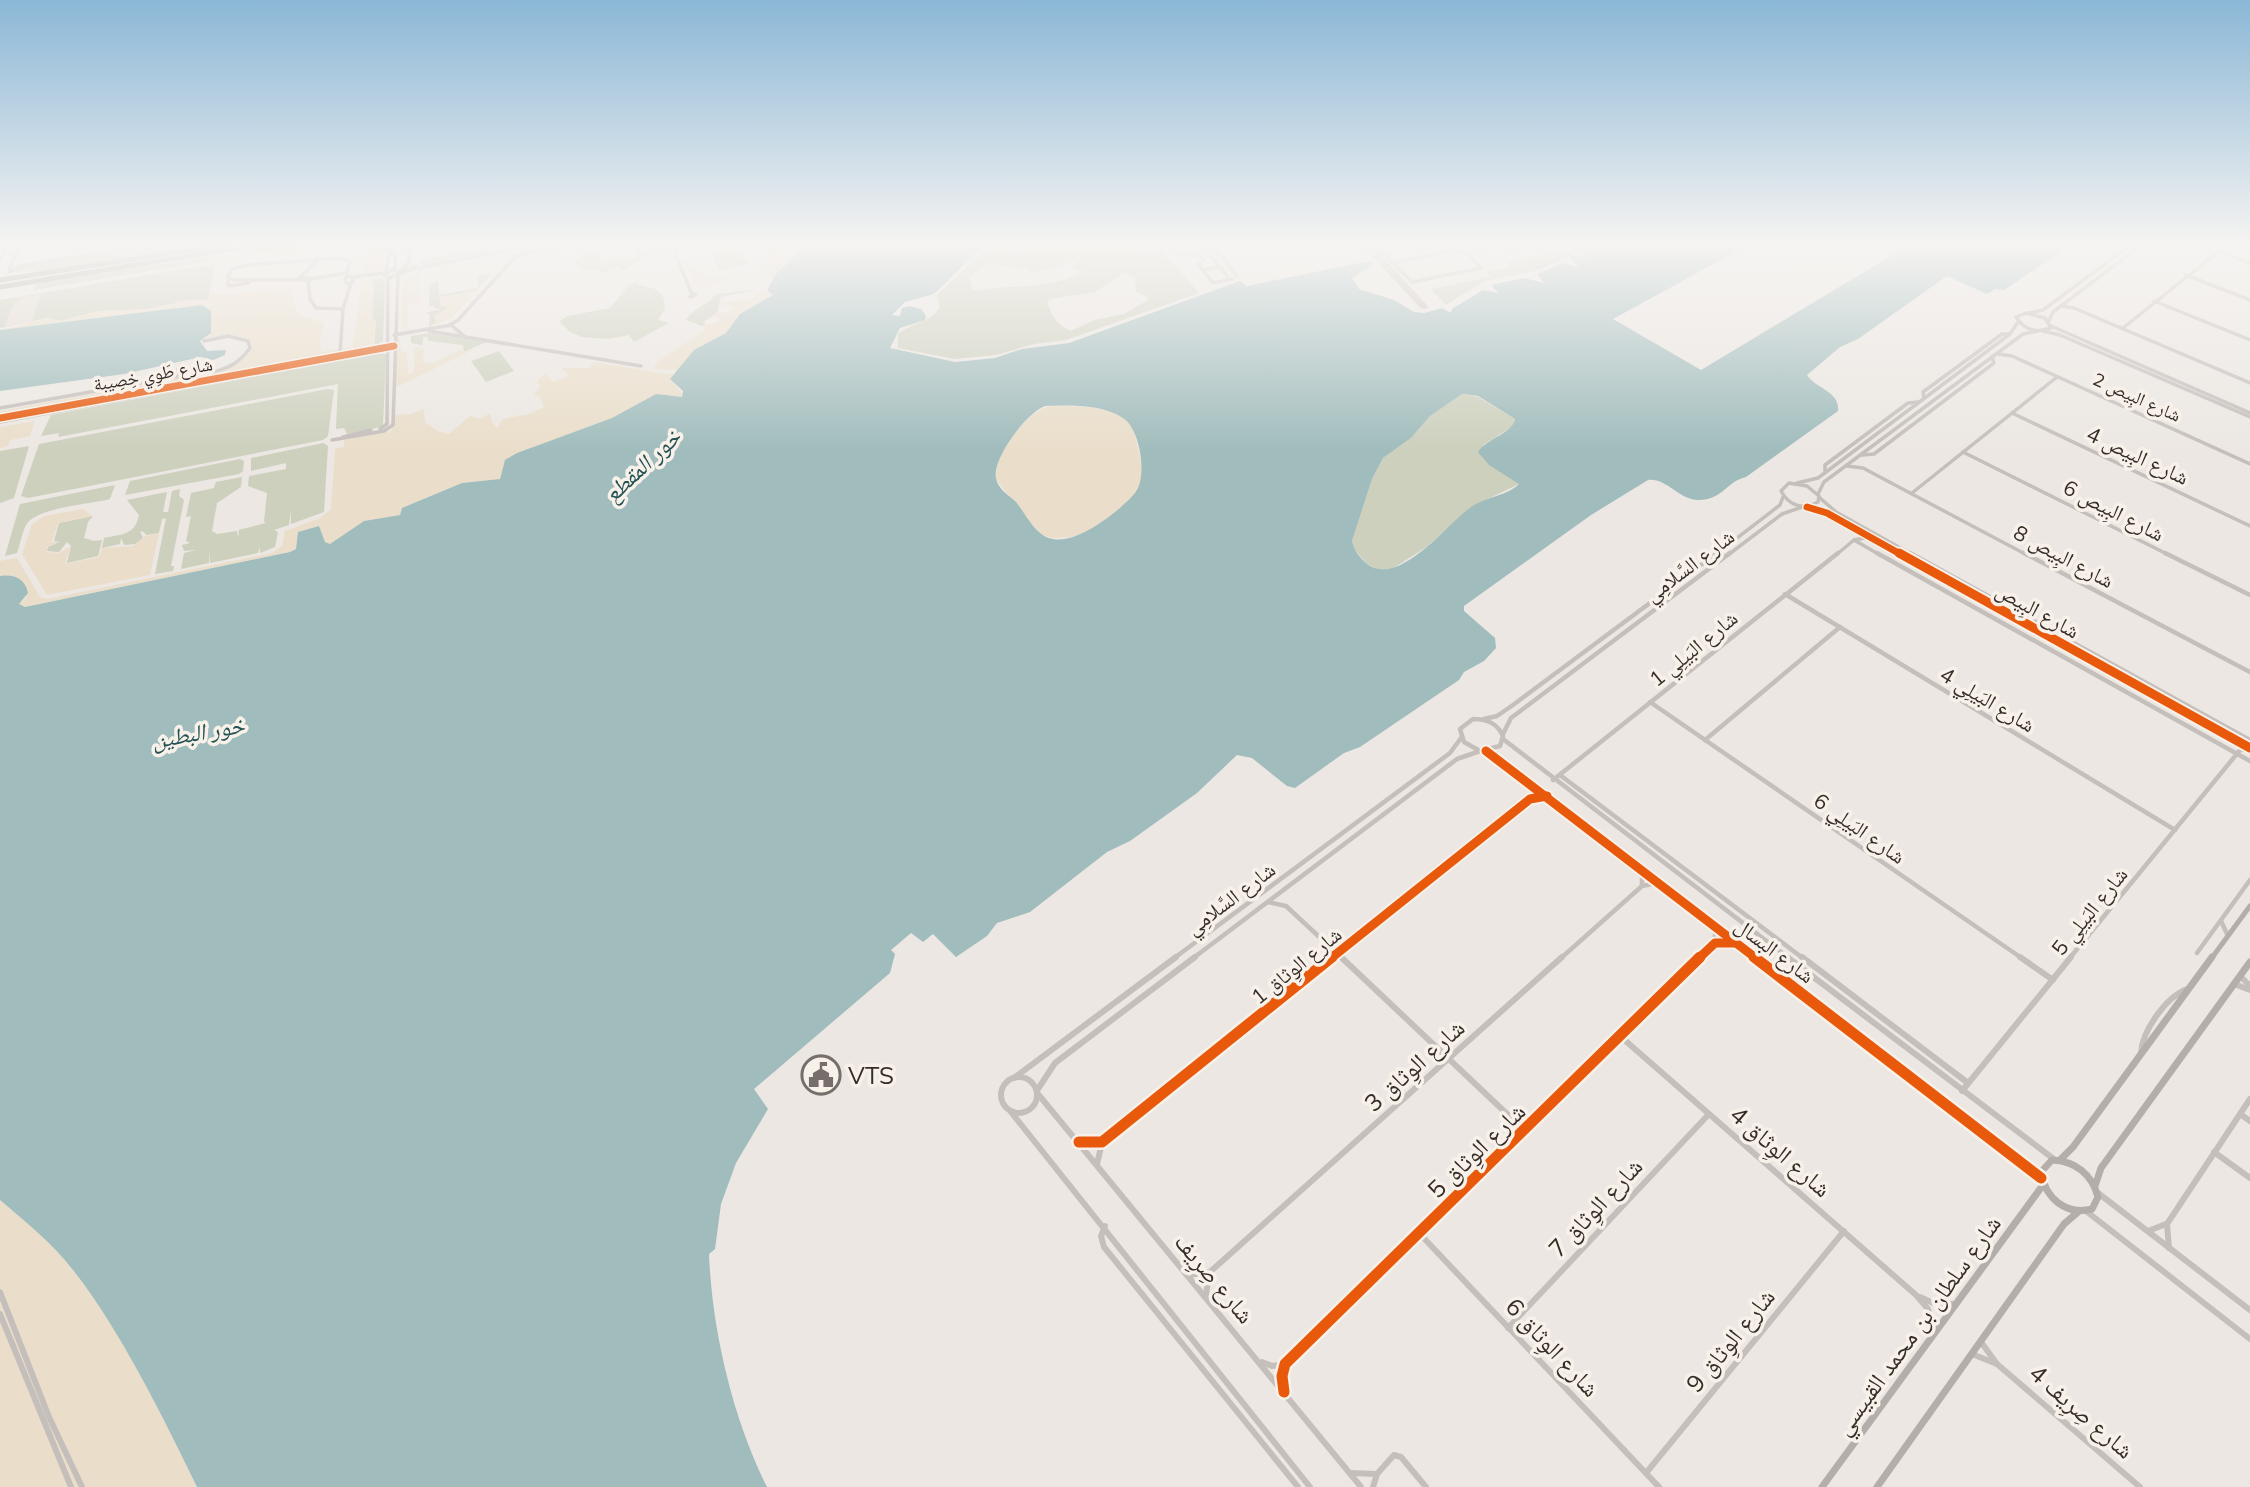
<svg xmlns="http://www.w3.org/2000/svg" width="2250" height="1487" font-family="Mulish,'Noto Naskh Arabic',sans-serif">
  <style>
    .green { fill: #cdd0bd; fill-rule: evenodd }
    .sand { fill: #eadeca }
    .plaza { fill: #e5dbd0 }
    .water { fill: #a0bcbc; fill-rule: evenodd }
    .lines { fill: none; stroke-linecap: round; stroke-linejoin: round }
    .minor-tunnel { stroke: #c8c2bd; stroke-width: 3.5; stroke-dasharray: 3.5 2; stroke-linecap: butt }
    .minor-far2 { stroke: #c5bfbb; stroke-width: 3.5 }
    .minor-far1 { stroke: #c5bfbb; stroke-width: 4.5 }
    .minor { stroke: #c5bfbb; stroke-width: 6 }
    .major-far1 { stroke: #b4aeaa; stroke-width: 5 }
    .major { stroke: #b4aeaa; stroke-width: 7 }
    .highway { stroke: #aba6a1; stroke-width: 5 }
    .cycleway-far2-casing { stroke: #f8f1ea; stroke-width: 10 }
    .cycleway-far1-casing { stroke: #f8f1ea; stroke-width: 13 }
    .cycleway-casing { stroke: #f8f1ea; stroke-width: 16 }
    .cycleway-far2 { stroke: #e8590c; stroke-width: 7 }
    .cycleway-far1 { stroke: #e8590c; stroke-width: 9 }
    .cycleway { stroke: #e8590c; stroke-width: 11 }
    .labels { text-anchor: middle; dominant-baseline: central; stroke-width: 7; stroke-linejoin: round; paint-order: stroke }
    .far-street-label { font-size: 18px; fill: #362d29; stroke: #f8f1ea }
    .street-label { font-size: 21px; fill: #362d29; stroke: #f8f1ea }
    .water-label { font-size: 23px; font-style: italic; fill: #225153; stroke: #f8f1ea }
    .near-street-label { font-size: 24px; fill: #362d29; stroke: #f8f1ea }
    .near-poi-label { font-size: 24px; fill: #362d29; stroke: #f8f1ea; text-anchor: start }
  </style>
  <rect width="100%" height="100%" fill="#ece7e2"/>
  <g class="green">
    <path d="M160 244H203L50 270 13 272 15 268Z"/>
    <path d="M496 244H573L525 251 514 248 423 265 421 260 490 248Z"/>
    <path d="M636 244 668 245 671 253 663 259 658 255C645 253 635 263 624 270L619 268 621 264 612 271 605 262 638 257Z"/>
    <path d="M737 244 747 264 719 270 710 250Z"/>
    <path d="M991 244H1131L1136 250 1159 248 1199 293 1066 340 1034 344 996 355 955 359 898 348V334C912 322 931 323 940 307L937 295ZM1079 258 1073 267 1083 272C1054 287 1025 286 994 288 986 289 981 292 972 290L969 277 989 264 1031 270 1027 273 1050 269ZM1124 273 1135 277 1136 292 1146 296 1148 300 1124 314 1094 320 1071 331C1056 324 1052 316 1047 302L1050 299 1095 292Z"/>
    <path d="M600 248 602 261 585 265 604 262 610 271 599 273V270L583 269 573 262 580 259 582 265 580 252Z"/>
    <path d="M1561 251 1567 255 1533 271 1484 281 1446 305 1431 289 1490 277 1487 272 1511 267 1506 262Z"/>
    <path d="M215 256 204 262 34 290 35 285 44 282Z"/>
    <path d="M215 264 208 300H189L147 309 98 311 60 321 47 318 0 328V300Z"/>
    <path d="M478 274H491L476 291 440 297 442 304 449 307 445 312 437 314V322L429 327 430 315 425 313 442 309 434 308V305L429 308V285L438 281 439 295 478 288Z"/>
    <path d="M381 278 385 281 383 341 374 347 376 321 372 318 374 286 372 279Z"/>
    <path d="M638 281 637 284 655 289 663 296 665 309 658 320 669 323 634 342 629 335 608 339 582 337 570 332 559 321 568 316 610 308 629 285Z"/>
    <path d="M755 290 721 297 717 313 703 322 706 324 702 326 686 320C693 308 710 304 716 294Z"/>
    <path d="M429 333 486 342 464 352 463 345 429 341 427 337H423L422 345 411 343V336Z"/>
    <path d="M499 351 514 371 486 382 471 361Z"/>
    <path d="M381 353 386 355 383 425 381 427 347 434 344 428 336 429 338 384 58 437 59 433 41 436 51 415Z"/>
    <path d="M328 389 334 390 328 436 323 440 28 498 21 496 39 444Z"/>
    <path d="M1461 394 1478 397 1515 419 1512 427 1483 445 1519 484 1473 506 1425 548 1387 572H1381L1366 563 1354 549 1352 541 1372 479 1383 458 1411 438 1430 416Z"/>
    <path d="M323 443 328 446 324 512 291 524V511L289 525 274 530 278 532 275 547 260 553V547L258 553 210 563V550L209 563 181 569 184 553 196 550 184 551 182 545 190 543 186 541 191 516 186 517 191 493 214 488 216 482 242 477 241 487 217 503 212 531 217 534 237 531 238 538 239 530 266 523 264 522 267 493 248 486 249 476 286 469V463L251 471V458Z"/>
    <path d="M29 446 14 498 0 503V451Z"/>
    <path d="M240 459 244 461 243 471 239 474 125 495 130 481Z"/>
    <path d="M115 485 110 499C93 504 36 507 26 525 22 533 20 544 17 553L5 556 20 504Z"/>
    <path d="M180 489 179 496 184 500 171 566H174L173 571 155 574 166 518 162 519 159 533 146 535 144 532 140 531 143 538 135 544 124 545 121 538 120 544 102 548 104 538C123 534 135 535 139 515L127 500 167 492 163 512H168L172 491Z"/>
    <path d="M93 516 88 522 84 538 94 541 102 540 98 556 67 563 71 546 67 542 59 552 47 551 48 547 59 542 54 541 59 523Z"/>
  </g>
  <g class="sand">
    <path d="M367 244 384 250 385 266 378 272 362 275 364 255 350 251 215 261V256L279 247Z"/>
    <path d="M764 244H777L783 258V267L771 277 760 269 768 256Z"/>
    <path d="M680 251H696L690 263C702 284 732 277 751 272L700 288 693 283Z"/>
    <path d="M418 273 420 303 408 305 407 333 401 321 402 286 406 283 402 281Z"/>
    <path d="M372 279 374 286 372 318 376 321 373 348 186 382V377C208 373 243 371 252 347L249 340 230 334 204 338 211 333 202 305 0 330 47 318 60 321 98 311 148 309 189 300H208L210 291C230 303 264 284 289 289 301 320 291 311 324 323L320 341 321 352 353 347 361 280Z"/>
    <path d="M477 291 452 318 429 327 436 322 434 316 448 308 440 306V297Z"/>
    <path d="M763 291 773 295 740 314 726 333 694 350 678 370 655 369V365C670 351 688 343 705 330L702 326 718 322 719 318 713 316 717 312 726 313 733 309 729 305H720L721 302 747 300Z"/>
    <path d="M400 338 401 352 407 351 408 374 414 372V346L424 349 423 362 431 364 462 349 465 352 483 345 395 388 397 340Z"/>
    <path d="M594 362 674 375 670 379 684 396 678 399 656 394 612 418 517 453 504 463 500 479 462 483 402 508 400 515 364 521 330 544 325 542 319 526 298 532 296 549 290 552 24 607 19 604 27 597 8 575 0 576V561L17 558 40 597 48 599 272 553 282 546 285 531 320 518 331 509 335 449 344 447V440L392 431 393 415 411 414 424 409 425 422 437 431 449 434 470 416 480 419 490 413 492 422 497 428 503 419 529 414 544 407 540 397 534 395 541 385 537 384 538 379 546 374 553 382 569 376 562 368H588Z"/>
    <path d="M183 377 182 383 0 417V411Z"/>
    <path d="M1052 406C1074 406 1106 405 1125 419 1134 426 1135 437 1138 448 1140 458 1143 469 1141 480 1136 503 1091 535 1068 537 1060 538 1049 539 1042 534 1036 530 996 482 996 477 993 455 1030 407 1052 406Z"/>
    <path d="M35 421 30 436 10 440 8 446 0 448V427Z"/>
    <path d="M83 509 92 516 58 523 52 541 47 542H58L47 547 46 552 59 553 70 547 65 564 99 557 102 548 133 546 146 536 159 533 150 575 47 595 22 554 32 524 45 516Z"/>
    <path d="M0 1200C22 1219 45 1237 64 1259 115 1319 162 1415 197 1487H0Z"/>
  </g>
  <path class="plaza" d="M41 294 32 321 5 326 12 307 24 297Z"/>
  <g class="water">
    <path d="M808 244H985L934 294 905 302 892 315 900 316 902 308 909 306 921 309 926 316 925 320 900 328 890 348 955 362 995 358 1022 349 1069 343 1240 281 1247 286 1369 261 1373 263 1371 266 1352 278 1359 289 1394 300 1414 312 1424 313 1442 308 1451 313 1452 309 1483 290 1498 293 1492 286 1495 284 1524 278 1544 283 1537 274 1564 263 1580 268 1569 257 1577 255 1587 259 1582 247 1591 244H1750L1613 319 1701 370 1911 244H2073L2004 290 1995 289 1987 294 1947 276 1858 339 1840 347 1807 375C1816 389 1840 391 1838 411L1746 477C1727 481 1723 500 1698 500 1679 500 1667 478 1648 480L1591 515 1464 606V611L1495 638 1496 648 1484 661 1464 672 1459 680 1360 747 1344 753 1295 788 1287 786 1252 758 1237 755 1197 793 1130 841 1107 852 1030 912 997 923 987 936 956 957 933 934 923 942 911 933 891 950 895 954 890 973 754 1089 768 1109 736 1163 721 1204 715 1249 709 1254C712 1331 733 1419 767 1487H197C162 1415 115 1319 64 1259 45 1237 22 1219 0 1200V576C14 574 25 578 28 593L19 604 25 607 290 552 296 549 298 532 319 526 325 542 330 544 364 521 400 515 402 508 462 483 500 479 505 460 517 453 612 418 656 394 682 397 683 391 670 379 694 350 726 333 740 314 773 295 767 291 775 275ZM1462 394 1478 396 1515 419C1512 434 1487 438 1478 452L1489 465 1519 484C1507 496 1485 497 1471 507 1446 525 1397 590 1366 563 1359 557 1354 550 1352 541L1372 479 1383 458 1411 438 1430 416ZM1045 406C1069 405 1102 404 1123 418 1140 429 1146 471 1138 488 1134 496 1126 502 1120 508 1103 522 1062 554 1039 532 1030 524 1024 512 1016 502 1009 495 998 490 996 478 992 459 1026 413 1045 406Z"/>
    <path d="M202 305 211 311V333L200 341 207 351 226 350 225 355 213 360 201 357 124 374 0 391V330Z"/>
  </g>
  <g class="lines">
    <path class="minor-tunnel" d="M418 270 423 269"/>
    <g class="minor-far2">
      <path d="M386 244 391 249 386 271"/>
      <path d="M671 244 692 294"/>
      <path d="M1212 244 1237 276"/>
      <path d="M1363 244 1422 307H1426L1369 244"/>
      <path d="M1374 244 1412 282 1481 268 1466 252"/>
      <path d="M1449 244 1461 253 1499 245"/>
      <path d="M1499 245 1508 251 1541 244"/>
      <path d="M1475 247H1478"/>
      <path d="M2218 251 2250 263"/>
      <path d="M525 253 577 244"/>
      <path d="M1175 255H1200L1204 260 1198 264 1213 283 1233 279"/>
      <path d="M1211 256 1227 276"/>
      <path d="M341 258 350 262 347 273 305 280H234L227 277 233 269 245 265Z"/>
      <path d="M0 260 7 244"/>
      <path d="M1392 263 1455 250"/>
      <path d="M423 267 516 249 525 253 516 257 509 252"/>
      <path d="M1538 268 1576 251V244"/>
      <path d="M393 269 400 273 390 278 384 275Z"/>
      <path d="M395 269 396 244"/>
      <path d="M1203 270 1219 267"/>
      <path d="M9 271 19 244"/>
      <path d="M400 271 418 267 400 273"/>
      <path d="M400 271 409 262V244"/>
      <path d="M10 272 20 266 156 244"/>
      <path d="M2186 275 2250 300"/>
      <circle cx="349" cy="280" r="4"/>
      <path d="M300 277 316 262"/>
      <path d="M354 277 384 273"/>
      <path d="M228 278V286L249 283"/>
      <path d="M299 278H308L310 299 316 308 343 309"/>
      <path d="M692 294H695L696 295 690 297Z"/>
      <path d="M2154 301 2250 340"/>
      <path d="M2061 306 2074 308 2250 383"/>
      <path d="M2026 313 2045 318 2051 328C2037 333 2024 330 2016 317Z"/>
      <path d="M2029 313 2043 310 2132 244"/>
      <path d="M2049 321 2053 312 2143 244"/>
      <path d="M448 326 458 320 515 257"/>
      <path d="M2051 326 2250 413"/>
      <path d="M2119 327 2123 328 2228 244"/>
      <path d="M429 331 641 366"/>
      <path d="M2043 331 2060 335 2250 417"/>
      <path d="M394 335 451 325 464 336"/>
      <path d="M1998 354 2012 356 2250 464"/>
      <path d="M337 356 340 353 343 309 351 283"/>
      <path d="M181 365C205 380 235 370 250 348L248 341 228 336 204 341"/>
      <path d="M176 377 178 369"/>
      <path d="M1924 398 1923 392 2002 334H2009"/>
      <path d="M0 408 197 373"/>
      <path d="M2012 413 2250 526"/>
      <path d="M0 418 394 346"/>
      <path d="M0 422 394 349"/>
      <path d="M380 429 387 424 388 278"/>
      <path d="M343 437 371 430"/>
      <path d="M332 440 384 431 393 425 398 275"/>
      <path d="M1963 452 2169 555"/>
      <path d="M1862 455 1874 454 1994 363 1992 357"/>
      <path d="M1847 466 1863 468 2027 555"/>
      <path d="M1825 473V465L1908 403 1918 402"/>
      <path d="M1789 483 1807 486 1819 496 1818 502C1803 510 1789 506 1781 491Z"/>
      <path d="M1797 483 1818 478 2010 334 2018 322"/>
      <path d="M1912 493 2057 377"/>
      <path d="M1818 494 1824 482 2023 334 2038 331"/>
      <path d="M1820 498 1836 512 1913 555"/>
      <path d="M1807 507 1827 513 1902 555"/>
      <path d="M1854 540 1880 555"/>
      <path d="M1715 555 1780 505 1783 497"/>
      <path d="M1728 555 1782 514 1802 507"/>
      <path d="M1836 555 1854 540 1870 537"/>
    </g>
    <g class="minor-far1">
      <path d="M1877 553 2250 761"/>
      <path d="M1899 553 2250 748"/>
      <path d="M1910 553 2250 740"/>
      <path d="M2024 553 2250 672"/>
      <path d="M2165 553 2250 595"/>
      <path d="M1785 594 2175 830"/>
      <path d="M1650 702 2023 959"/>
      <path d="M1473 719C1487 719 1497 723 1503 736L1500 746 1480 751 1464 742 1460 729Z"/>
      <path d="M1484 719 1497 716 1513 705 1717 553"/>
      <path d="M1503 734 1511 718 1730 553"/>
      <path d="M1503 739 1790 959"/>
      <path d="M1705 740 1840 627"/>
      <path d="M1486 751 1757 959"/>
      <path d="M1560 775 1804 959"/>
      <path d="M1553 780 1838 553"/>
      <path d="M1642 870V886"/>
      <path d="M1268 902 1286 906 1343 959"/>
      <path d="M2221 921 2228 936"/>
      <path d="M1715 927V943"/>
      <path d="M2197 953 2250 880"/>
      <path d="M1173 959 1450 753 1461 738"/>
      <path d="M1192 959 1457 759 1480 751"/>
      <path d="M1330 959 1530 799 1546 796"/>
      <path d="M1560 959 1642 886 1658 883"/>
      <path d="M1698 959 1715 943H1735"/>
      <path d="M2069 959 2240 750 2250 749"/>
    </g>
    <g class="minor">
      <path d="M1341 957 1524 1130"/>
      <path d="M1754 957 2041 1178"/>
      <path d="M1787 957 2055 1160"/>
      <path d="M1802 957 1968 1083"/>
      <path d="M2020 957 2053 980"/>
      <path d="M2240 976 2250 986"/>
      <path d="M2234 984 2250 990"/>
      <path d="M1620 1036 1916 1295 1928 1309 1935 1333"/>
      <path d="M2141 1053C2142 1031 2166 997 2187 989"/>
      <circle cx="1019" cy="1095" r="18"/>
      <path d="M1014 1078 1176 957"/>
      <path d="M1038 1089 1055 1063 1195 957"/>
      <path d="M1962 1091 2071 957"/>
      <path d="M1038 1094 1361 1487"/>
      <path d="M1011 1112 1310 1487"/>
      <path d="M2240 1114 2250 1121"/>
      <path d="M1079 1142H1102L1332 957"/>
      <path d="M2214 1152 2250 1178"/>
      <path d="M1097 1164 1102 1143"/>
      <path d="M2098 1193 2250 1310"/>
      <path d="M2086 1211 2250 1339"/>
      <path d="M1105 1226 1101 1236 1104 1247 1298 1487"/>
      <path d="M2148 1231 2166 1224"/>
      <path d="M1419 1233 1659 1487"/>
      <path d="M2169 1248 2167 1224 2250 1099"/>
      <path d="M1188 1275 1210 1272 1562 957"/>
      <path d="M0 1292 49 1417 82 1487"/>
      <path d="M1206 1295 1209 1273"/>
      <path d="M1920 1297 1933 1303 1955 1304"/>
      <path d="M0 1314 71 1487"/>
      <path d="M1508 1328 1709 1114"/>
      <path d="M1981 1342 1997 1364 2140 1487"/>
      <path d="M1972 1354 1997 1364"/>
      <path d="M1262 1362 1272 1366 1284 1364"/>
      <path d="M1284 1392 1282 1376 1285 1364 1700 957"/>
      <path d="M1350 1473 1376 1474"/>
      <path d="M1646 1473 1844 1231"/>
      <path d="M1373 1487 1377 1474 1394 1455 1401 1457 1426 1487"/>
    </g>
    <path class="major-far1" d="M2211 959 2250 906"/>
    <g class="major">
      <path d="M2052 1160C2075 1161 2092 1174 2098 1197L2092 1209C2066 1216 2045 1198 2041 1172Z"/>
      <path d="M2060 1160 2073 1147 2212 957"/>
      <path d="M2095 1186 2101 1168 2250 962"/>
      <path d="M1822 1487 2043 1185"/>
      <path d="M1877 1487 2064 1224 2078 1212"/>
    </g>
    <g class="highway">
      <path d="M379 244 391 254"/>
      <path d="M256 249 305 244"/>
      <path d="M0 280 229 244"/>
      <path d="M0 287 262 244"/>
    </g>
    <g class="cycleway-far2-casing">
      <g id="cycleway-far2">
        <path d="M0 418 394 346"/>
        <path d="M1807 507 1827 513 1902 555"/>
      </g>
    </g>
    <g class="cycleway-far1-casing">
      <g id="cycleway-far1">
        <path d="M1899 553 2250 748"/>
        <path d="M1486 751 1757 959"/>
        <path d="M1330 959 1530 799 1547 796"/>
        <path d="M1698 959 1715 943H1736"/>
      </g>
    </g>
    <g class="cycleway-casing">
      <g id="cycleway">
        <path d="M1754 957 2041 1178"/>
        <path d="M1079 1142H1102L1332 957"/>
        <path d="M1284 1392 1282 1376 1285 1364 1700 957"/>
      </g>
    </g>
    <use href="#cycleway-far2" class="cycleway-far2"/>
    <use href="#cycleway-far1" class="cycleway-far1"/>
    <use href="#cycleway" class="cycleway"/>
  </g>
  <linearGradient id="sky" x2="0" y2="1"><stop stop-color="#8bb7d6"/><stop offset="0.54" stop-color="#f6f4f2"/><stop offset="1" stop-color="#f6f4f2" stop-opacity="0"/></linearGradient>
  <rect width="2250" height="452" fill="url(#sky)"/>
  <defs>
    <g id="civic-ring" transform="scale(2.0125)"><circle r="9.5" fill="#f8f1ea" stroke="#766e6a" stroke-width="1.5"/><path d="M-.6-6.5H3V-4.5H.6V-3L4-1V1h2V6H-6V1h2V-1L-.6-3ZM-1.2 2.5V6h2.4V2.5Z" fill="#766e6a"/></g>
  </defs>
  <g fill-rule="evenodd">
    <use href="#civic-ring" x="821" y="1075"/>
  </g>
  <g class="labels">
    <g class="far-street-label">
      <text transform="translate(153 374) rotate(-10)">شارع طَوِي خِصِيبة</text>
      <text transform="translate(2137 397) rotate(24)">شارع البِيص 2</text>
    </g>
    <g class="street-label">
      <text transform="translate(2138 455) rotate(25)">شارع البِيص 4</text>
      <text transform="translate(2114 510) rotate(27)">شارع البِيص 6</text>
      <text transform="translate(2064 556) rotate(28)">شارع البِيص 8</text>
      <text transform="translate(1689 565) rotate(-37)">شارع السَّلامِي</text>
      <text transform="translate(2038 610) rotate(29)">شارع البِيص</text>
      <text transform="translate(1693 648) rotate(-39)">شارع البَيلِي 1</text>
      <text transform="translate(1988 699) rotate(31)">شارع البَيلِي 4</text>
      <text transform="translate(1860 828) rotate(35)">شارع البَيلِي 6</text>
      <text transform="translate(1230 898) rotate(-37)">شارع السَّلامِي</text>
      <text transform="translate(2089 911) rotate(-51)">شارع البَيلِي 5</text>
      <text transform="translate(1775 950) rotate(37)">شارع البسال</text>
      <text transform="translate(1296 965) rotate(-39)">شارع الوِثاق 1</text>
    </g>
    <g class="water-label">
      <text transform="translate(642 465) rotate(-43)">خور المقطع</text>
      <text transform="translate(198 732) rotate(-10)">خور البطين</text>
    </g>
    <g class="near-street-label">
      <text transform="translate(1414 1065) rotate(-42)">شارع الوِثاق 3</text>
      <text transform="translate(1476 1150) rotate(-44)">شارع الوِثاق 5</text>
      <text transform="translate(1781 1151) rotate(41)">شارع الوِثاق 4</text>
      <text transform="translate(1595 1207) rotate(-47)">شارع الوِثاق 7</text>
      <text transform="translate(1215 1278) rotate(50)">شارع صِرِيف</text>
      <text transform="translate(1917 1325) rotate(-54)">شارع سلطان بن محمد القبيسي</text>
      <text transform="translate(1730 1340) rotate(-51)">شارع الوِثاق 9</text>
      <text transform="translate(1553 1347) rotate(47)">شارع الوِثاق 6</text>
      <text transform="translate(2082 1411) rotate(41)">شارع صِرِيف 4</text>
    </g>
    <g class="near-poi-label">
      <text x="848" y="1075">VTS</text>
    </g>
  </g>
</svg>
